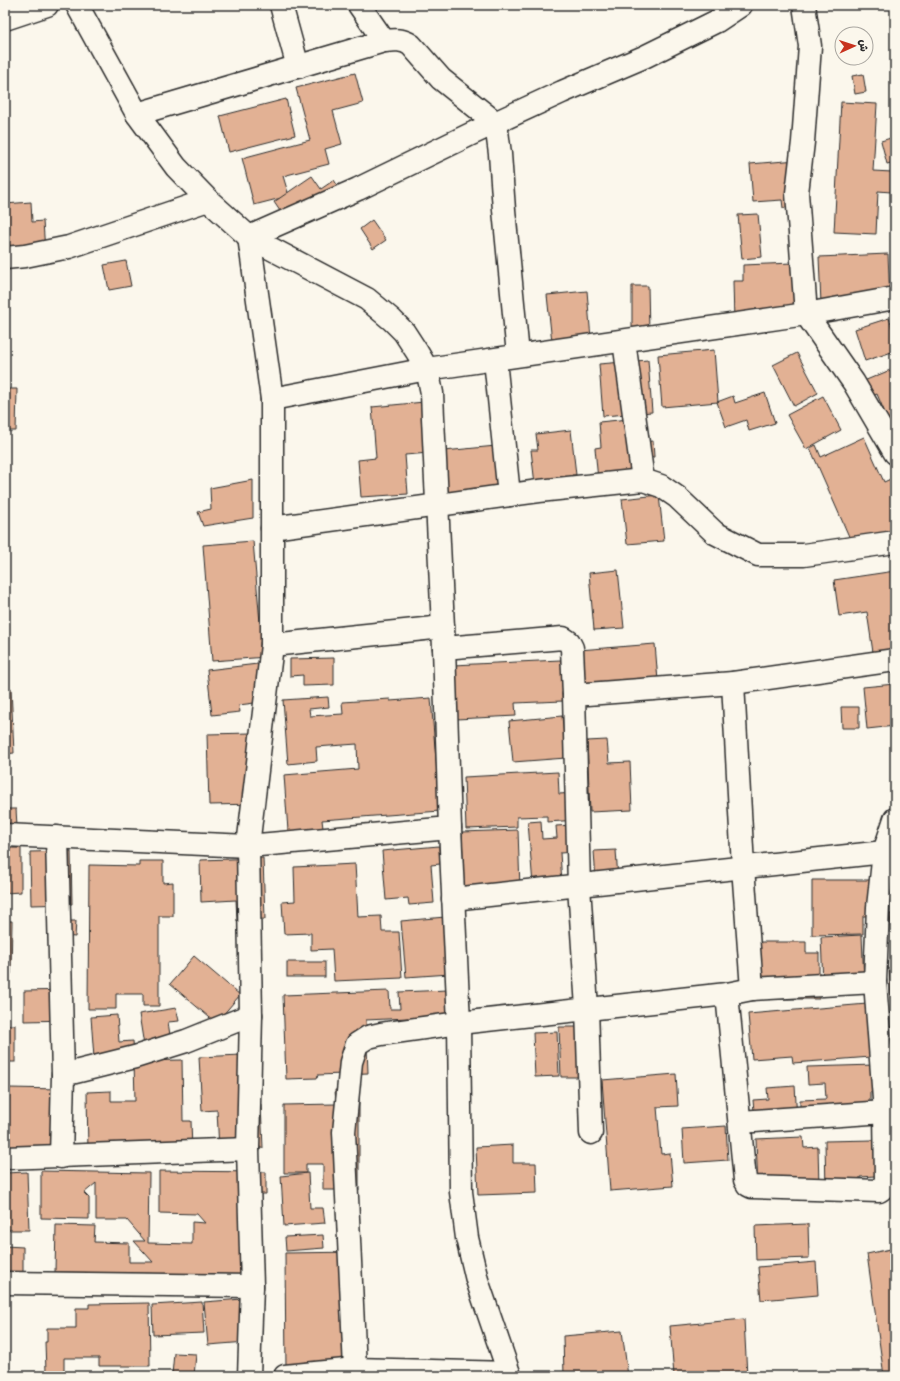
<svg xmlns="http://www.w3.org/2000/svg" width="900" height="1381" font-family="Pangolin,'Playpen Sans Arabic',sans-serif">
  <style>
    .building { fill: #e2b194; stroke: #2b2b2b }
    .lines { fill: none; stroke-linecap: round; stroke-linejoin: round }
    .street-casing { stroke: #2b2b2b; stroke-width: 25 }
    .street { stroke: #fbf7ec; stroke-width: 22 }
  </style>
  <rect width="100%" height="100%" fill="#fbf7ec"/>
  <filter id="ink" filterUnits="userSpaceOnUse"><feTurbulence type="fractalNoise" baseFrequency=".025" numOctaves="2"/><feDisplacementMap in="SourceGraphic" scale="8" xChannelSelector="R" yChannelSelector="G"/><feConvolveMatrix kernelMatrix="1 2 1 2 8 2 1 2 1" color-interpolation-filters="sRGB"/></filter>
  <g filter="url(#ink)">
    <g class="building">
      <path d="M355 73 363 103 333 111 342 144 325 149 329 164 283 176 289 196 254 205 242 158 310 140 296 88Z"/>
      <path d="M863 74 866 92 855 94 852 76Z"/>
      <path d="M286 99 295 135 229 152 220 116Z"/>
      <path d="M841 102 877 104 873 171 892 172 891 192 878 191 876 234 834 232Z"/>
      <path d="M894 137 895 162 887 164 881 141Z"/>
      <path d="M797 160 800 206 783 208 782 200 753 202 750 164Z"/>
      <path d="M312 176 321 189 334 180 341 191 290 226 274 202Z"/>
      <path d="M31 202 32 222 43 221 45 252 5 255V204Z"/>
      <path d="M758 214 762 257 742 259 738 215Z"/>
      <path d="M372 220 386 240 373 249 360 229Z"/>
      <path d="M888 254 890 302 821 304 819 257Z"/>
      <path d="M126 261 131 286 109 290 104 265Z"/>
      <path d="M793 263 794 308 754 309 755 322H734L733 281H743V265Z"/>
      <path d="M632 286H648L649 332H632Z"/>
      <path d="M587 291 591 339 552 342 547 295Z"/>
      <path d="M889 318 895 336V351L865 361 855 329Z"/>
      <path d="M714 350 718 402 662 407 658 355Z"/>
      <path d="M797 353 818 393 794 406 773 365Z"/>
      <path d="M648 360 652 412 603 416 599 364Z"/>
      <path d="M895 368V437L877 394 870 397 864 381Z"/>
      <path d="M5 389H17L16 431H5Z"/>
      <path d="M765 393 775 423 749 431 746 420 726 427 717 402 733 396 735 403Z"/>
      <path d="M823 396 841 430 806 449 787 415Z"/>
      <path d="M424 402 429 453 405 455 408 494 361 497 358 460 376 458 372 407Z"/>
      <path d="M639 418 641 442 653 441 654 457 639 458 641 476 598 480 595 448 601 447 599 422Z"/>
      <path d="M571 430 576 475H572L574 489 536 493 531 450H538L536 434Z"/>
      <path d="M864 437 884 482 895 477V498L893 499 895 502V532L855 550 810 448 816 445 821 457Z"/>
      <path d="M496 446 501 504 450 509 444 451Z"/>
      <path d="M253 480V518L203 526 198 512 211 509 210 488Z"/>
      <path d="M659 495 664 541 627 544 622 499Z"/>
      <path d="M253 541 260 623H264L267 657 212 661 203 545Z"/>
      <path d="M618 570 624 628 594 630 589 573Z"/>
      <path d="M895 571V592L892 593 895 610V655L874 659 867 612 839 616 834 580Z"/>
      <path d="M655 644 659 693 583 699 579 650Z"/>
      <path d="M334 658V685L303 686V675L290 676V659Z"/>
      <path d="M561 660 563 701 515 703 516 716 456 719 453 665Z"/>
      <path d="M266 663 270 701 239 705 240 712 212 715 207 670Z"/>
      <path d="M895 684V726L867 729 863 687Z"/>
      <path d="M11 688 14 753 5 754V689Z"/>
      <path d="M328 697 329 707 309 709 310 716 343 714 342 702 390 699V701L431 698 440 811 322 820 323 828 288 831 284 775 358 769 357 744 316 747 317 761 288 764 283 700Z"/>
      <path d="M841 707H859V728H842Z"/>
      <path d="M562 716 566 758 513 762 509 721Z"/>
      <path d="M251 733 258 804 209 805 207 734Z"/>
      <path d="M607 740 609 763 630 762 632 810 590 812 587 741Z"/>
      <path d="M558 772 559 794 576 793 578 820 547 822V816L517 817V827L466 829 464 777Z"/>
      <path d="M5 809H16L17 826 5 827Z"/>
      <path d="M541 821 542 839 557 838 556 826 573 825 575 852 560 853 562 883 533 885 528 822Z"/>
      <path d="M518 830 520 889 464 891 462 832Z"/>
      <path d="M439 846 440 864 431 865 434 903 409 905 408 898 386 900 382 851Z"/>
      <path d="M5 848H21V892L5 893Z"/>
      <path d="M616 850 618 879 596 881 594 851Z"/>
      <path d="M71 851 72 904 31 905 30 852Z"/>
      <path d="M263 858 265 919 237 921 236 900 201 902 200 860Z"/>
      <path d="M139 861H163V883L173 882V916H159V1006H143V994H116V1009H88L89 865 139 866Z"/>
      <path d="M355 864 358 917 381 916 382 932H399L402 978 334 981 332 949 311 950V933L284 934 282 902 295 901 294 867Z"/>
      <path d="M895 879V902H893L891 880Z"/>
      <path d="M812 880H872V916H863V934L812 935Z"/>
      <path d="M890 914H895V951H893Z"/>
      <path d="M445 917 450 974 406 977 401 921Z"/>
      <path d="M5 921H12L11 974H5Z"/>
      <path d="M65 921H76L75 937 64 936Z"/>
      <path d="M862 935 864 983 823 984 821 937Z"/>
      <path d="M757 942H806V953H819V999H758Z"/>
      <path d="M194 956 240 995 216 1023 170 984Z"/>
      <rect x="287" y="962" width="38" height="15"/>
      <path d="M895 967V1060L889 968Z"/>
      <path d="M71 990 72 1020 24 1021V991Z"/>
      <path d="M448 990 449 1030 408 1032V1018L366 1020 368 1073 318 1075 317 1078 286 1079 283 995 389 991 390 1009H400L399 992Z"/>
      <path d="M867 1004 871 1057 793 1063 792 1056 752 1059 748 1014Z"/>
      <path d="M176 1008 179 1021 168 1022 172 1048 145 1052 139 1014Z"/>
      <path d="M117 1015 119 1042 133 1041 134 1054 94 1058 91 1017Z"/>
      <rect x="5" y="1025" width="10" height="37"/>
      <path d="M559 1027H579L581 1077H561Z"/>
      <path d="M557 1032 559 1076 535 1077 533 1033Z"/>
      <path d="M241 1055 244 1105 261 1104 263 1148 219 1150 217 1110 202 1111 199 1057Z"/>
      <path d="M182 1060 183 1121H191L192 1150 88 1152 87 1092 111 1091V1101H135L134 1061Z"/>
      <path d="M875 1065 876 1092H870V1114L800 1117V1100L826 1099 825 1083 808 1084 807 1067Z"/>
      <path d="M676 1074 678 1106 657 1107 661 1154 670 1153 673 1186 610 1191 602 1080Z"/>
      <path d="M795 1086 797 1118 755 1122 753 1100 768 1099 767 1088Z"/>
      <path d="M9 1088 60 1089 59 1152 7 1151Z"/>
      <path d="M335 1090H359V1190H323V1164H306V1173H284V1105L336 1104Z"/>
      <path d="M726 1126 728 1160 684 1163 682 1129Z"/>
      <path d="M803 1137 804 1148 818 1147 819 1187 758 1189 756 1139Z"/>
      <path d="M874 1140 875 1176 860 1177V1193H826L825 1141Z"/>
      <path d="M513 1145V1163H536L537 1193 478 1195 476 1147Z"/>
      <path d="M41 1171 149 1173 148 1243 192 1244V1222L205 1223 197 1214 159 1213V1171L266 1172V1194H260L259 1275 55 1272 56 1225 95 1226 94 1242 129 1243V1262H153L134 1241H145L127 1220H96V1183L84 1193 89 1198V1219L41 1218Z"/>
      <path d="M27 1172 29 1230H5V1173Z"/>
      <path d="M308 1173 310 1208H323L325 1223 284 1226 281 1176Z"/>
      <path d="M808 1224 809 1258 756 1260 755 1226Z"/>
      <path d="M323 1235 324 1248 286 1251 285 1237Z"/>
      <path d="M5 1246 23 1247V1282H5Z"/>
      <path d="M895 1248V1376H884L867 1254Z"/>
      <path d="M359 1252 360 1271H362L363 1306 343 1337V1370L286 1371 285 1253Z"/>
      <path d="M816 1262 818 1295 761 1300 758 1267Z"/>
      <path d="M255 1298 259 1341 208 1345 204 1302Z"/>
      <path d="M202 1302 204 1333 153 1335 152 1305Z"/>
      <path d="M149 1303 150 1366H99V1358H64V1372H46L45 1342H47V1328H76V1308H89V1304Z"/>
      <path d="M744 1319 747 1376H674L670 1326Z"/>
      <path d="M622 1331 628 1376H564L563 1336Z"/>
      <path d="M174 1353 196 1354 194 1376 172 1375Z"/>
      <path d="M38 1372V1376H5V1373Z"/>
      <path d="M146 1375V1376H95Z"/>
    </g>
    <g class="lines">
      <g class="street-casing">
        <g id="street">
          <path d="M77 5 137 114 176 167 208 200 249 237 367 299 392 320 404 332 417 352 427 369 432 393 433 418 444 648 450 828 459 1023 461 1192 467 1238 477 1280 510 1376"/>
          <path d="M281 5 298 67"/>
          <path d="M359 5 384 41"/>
          <path d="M804 5 810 46 803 142 797 193 806 314 854 383 895 453"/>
          <path d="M5 19 47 5"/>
          <path d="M137 114 384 41C394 40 403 39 411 45L441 79 496 123 500 154 504 210 518 355"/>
          <path d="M5 258 25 256 69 247 208 200"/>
          <path d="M624 341 643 480"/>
          <path d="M495 360 509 495"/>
          <path d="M272 399 427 369 806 314 895 298"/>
          <path d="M272 528 539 491 643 480 661 486 677 497 715 533 758 555H804L895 542"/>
          <path d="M272 645 443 627"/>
          <path d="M444 648 563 638 569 642 572 648 574 695"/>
          <path d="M733 683 743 867 752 989"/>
          <path d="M5 835 248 846 450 828"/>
          <path d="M57 837 63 1075 61 1157"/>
          <path d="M453 899 884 852"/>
          <path d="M727 994 745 1180 748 1185 752 1187 879 1191 882 1189 886 1180 885 1112 875 982 878 907 884 852 895 819"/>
          <path d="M63 1075 135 1057 186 1041 251 1015"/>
          <path d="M740 1122 885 1112 895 1111"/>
          <path d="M591 1133 587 1008 579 886 574 695 733 683 895 660"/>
          <path d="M5 1158 248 1149"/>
          <path d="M5 1283 252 1286"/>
          <path d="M355 1369 344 1132 351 1062 357 1044 368 1037 381 1034 459 1023 727 994 752 989 875 982"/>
          <path d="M249 1376 252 1286 248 1149 251 1015 248 846 272 645V399L249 237 358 189 471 134 562 92 644 57 717 21 741 5"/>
          <path d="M285 1376 355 1369 509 1373"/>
        </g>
      </g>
      <use href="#street" class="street"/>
    </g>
  </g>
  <rect width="900" height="1381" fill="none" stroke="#fbf7ec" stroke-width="20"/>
  <rect x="10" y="10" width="880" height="1361" fill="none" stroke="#2b2b2b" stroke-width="1.5" filter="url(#ink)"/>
  <g transform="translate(854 46) rotate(87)"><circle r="19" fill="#fbf7ec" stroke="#a8a59f"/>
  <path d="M0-3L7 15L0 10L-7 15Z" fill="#c8321e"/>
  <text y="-6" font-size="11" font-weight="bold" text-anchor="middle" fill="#2b2b2b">ش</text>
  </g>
</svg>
